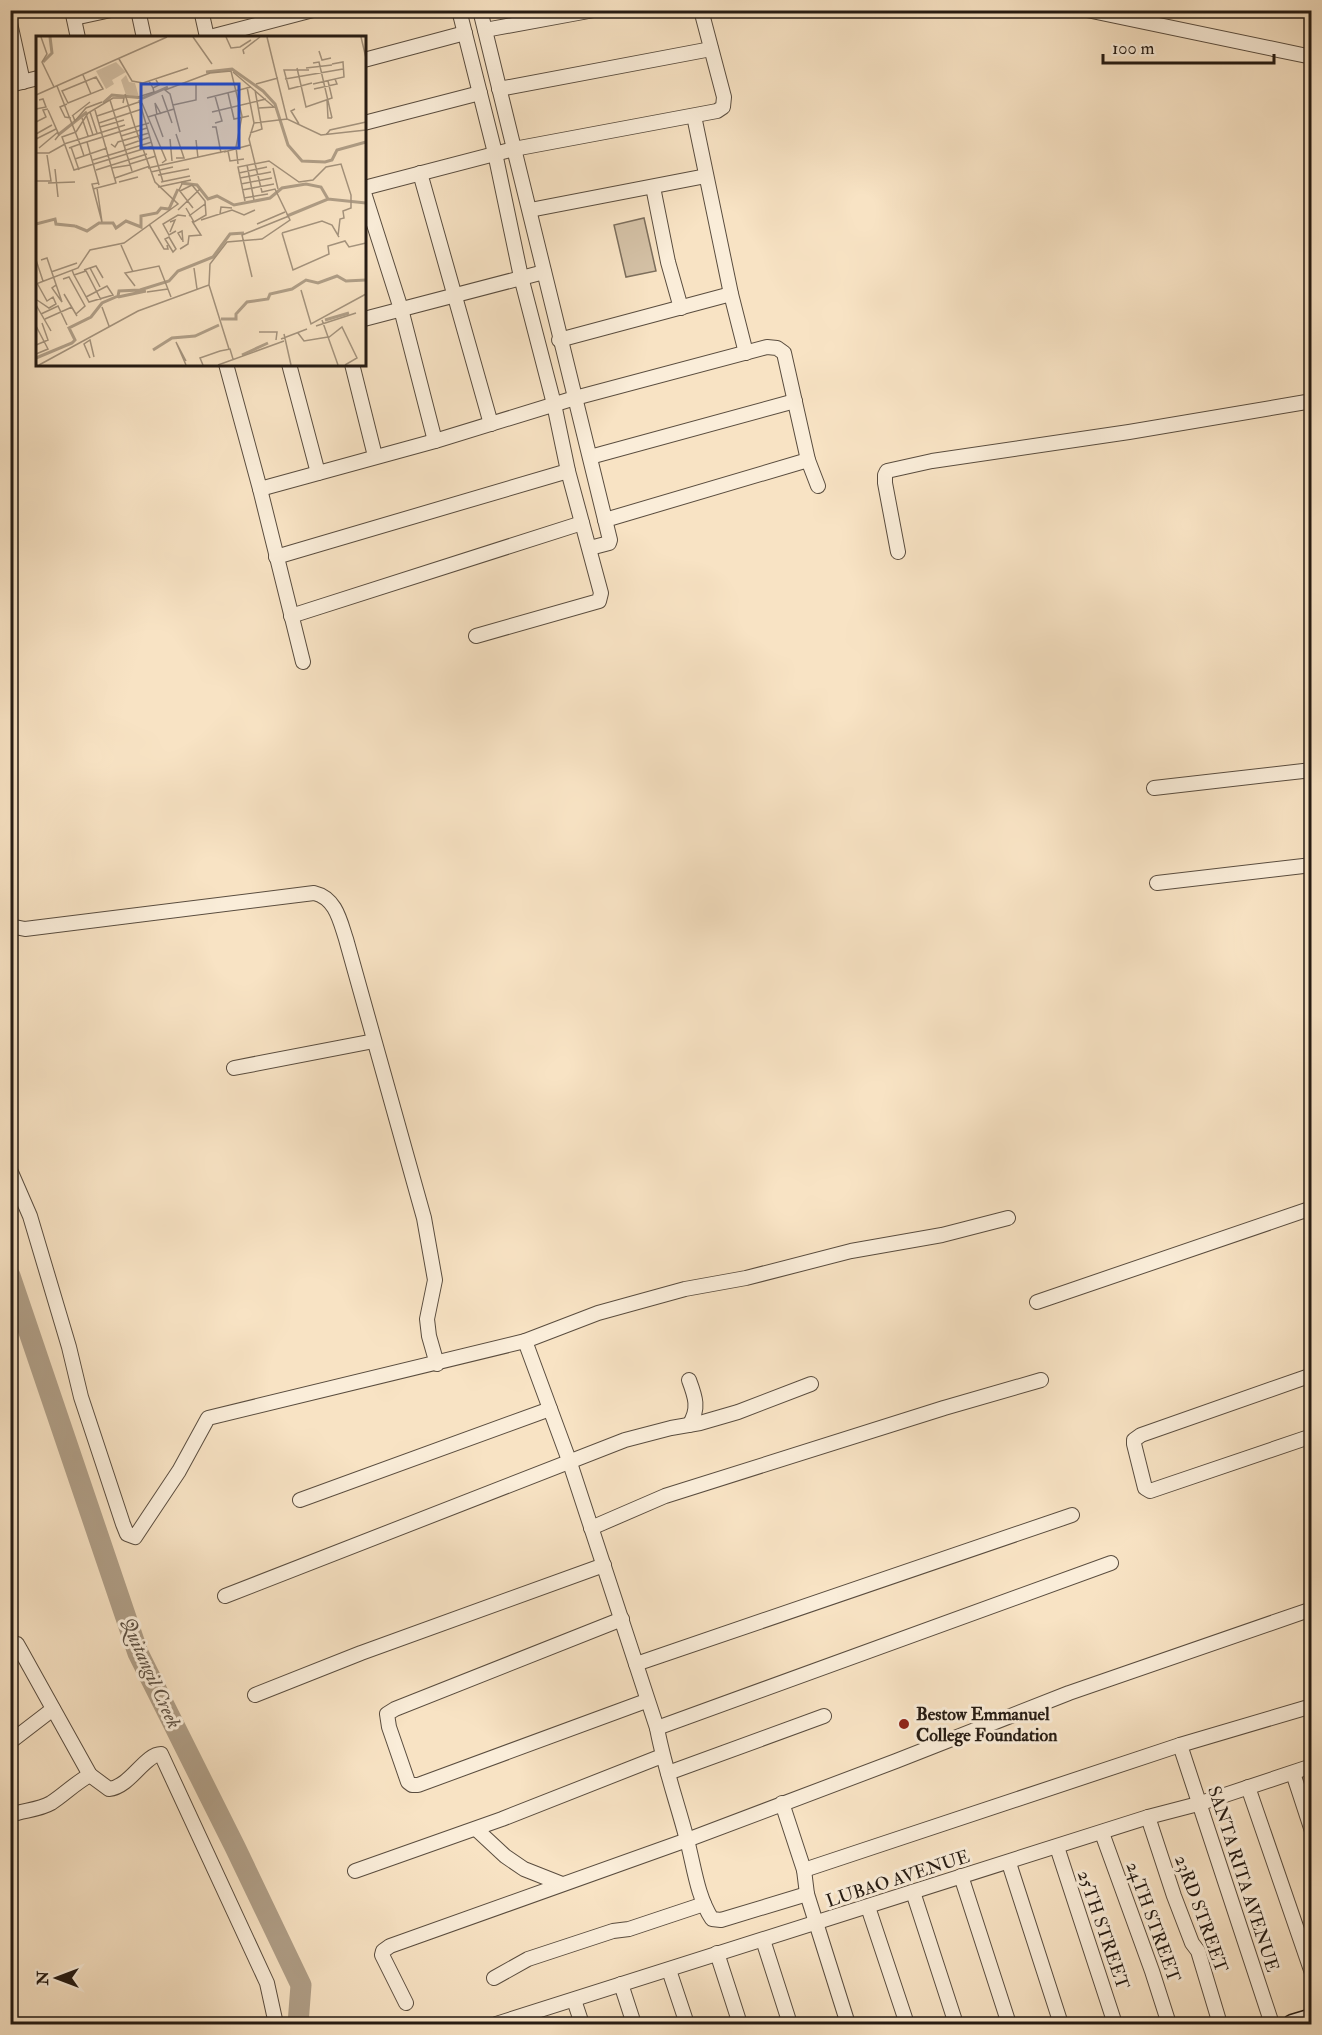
<svg xmlns="http://www.w3.org/2000/svg" width="1322" height="2035" font-family="'IM FELL Double Pica',serif">
  <style>
    .green { fill: #d4c1a6; stroke: #7c6e5c; stroke-width: 1.5 }
    .lines { fill: none; stroke-linecap: round; stroke-linejoin: round }
    .river { stroke: #b09f88; stroke-width: 21 }
    .street-casing { stroke: #5a4d3f; stroke-width: 16 }
    .secondary-casing { stroke: #251b13; stroke-width: 21 }
    .street { stroke: #faedd9; stroke-width: 14 }
    .secondary { stroke: #faedd9; stroke-width: 18 }
    .poi-dot { fill: #8f2418; stroke: #faedd9; stroke-width: 2 }
    .labels { text-anchor: middle; dominant-baseline: central; stroke-width: 6; stroke-linejoin: round; paint-order: stroke }
    .poi-label { font-size: 18px; font-weight: bold; fill: #251b13; stroke: #faedd9; text-anchor: start }
    .street-label { font-size: 18px; fill: #251b13; stroke: #faedd9 }
    .water-label { font-size: 20px; font-style: italic; fill: #5d5042; stroke: #faedd9 }
    .inset-river { fill: none; stroke: #b09f88; stroke-width: 3 }
    .inset-road { fill: none; stroke: #a4937d; stroke-width: 1.5 }
    .view { fill: #1d4ed8; fill-opacity: 0.15; stroke: #1d4ed8; stroke-width: 3 }
    .inset-edge { fill: none; stroke: #251b13; stroke-width: 3 }
  </style>
  <rect width="100%" height="100%" fill="#f8e3c4"/>
  <filter id="stains"><feTurbulence type="fractalNoise" baseFrequency=".00333" numOctaves="4"/><feColorMatrix values="0 0 0 0 .2 0 0 0 0 .09 0 0 0 0 .02 0 0 0 .5 -.17"/></filter>
  <radialGradient id="worn" r=".72"><stop offset=".6" stop-color="#630" stop-opacity="0"/><stop offset="1" stop-color="#630" stop-opacity=".3"/></radialGradient>
  <path class="green" d="M644 218 656 271 626 277 614 225Z"/>
  <g class="lines">
    <path class="river" d="M10 1276 138 1653 235 1847 301 1985 298 2024"/>
    <g class="street-casing">
      <g id="street">
        <path d="M72 10 78 38"/>
        <path d="M138 10 144 38"/>
        <path d="M201 10 207 37"/>
        <path d="M459 10 495 153 521 277 554 404 568 471 601 593 599 601 476 636"/>
        <path d="M480 10 610 540 609 543 590 548"/>
        <path d="M1087 10 1312 57"/>
        <path d="M74 18 111 10"/>
        <path d="M10 23 23 82"/>
        <path d="M485 30 594 10"/>
        <path d="M206 38 313 10"/>
        <path d="M364 60 465 33"/>
        <path d="M10 85 38 78"/>
        <path d="M499 89 711 49"/>
        <path d="M694 116 731 294 746 353"/>
        <path d="M364 123 480 93"/>
        <path d="M420 173 491 424"/>
        <path d="M653 187 668 262 681 308"/>
        <path d="M364 188 514 149 717 111 723 107 724 97 701 10"/>
        <path d="M364 193 401 309 435 441"/>
        <path d="M530 210 706 176"/>
        <path d="M364 319 544 272"/>
        <path d="M559 340 731 294"/>
        <path d="M226 364 260 489 303 662"/>
        <path d="M289 364 318 473"/>
        <path d="M352 364 375 456"/>
        <path d="M590 457 795 401"/>
        <path d="M260 489 435 441 575 398 767 347 777 348 784 353 808 460 818 486"/>
        <path d="M605 520 808 460"/>
        <path d="M898 552 885 483V475L887 471 932 461 1129 432 1312 401"/>
        <path d="M276 557 568 471"/>
        <path d="M291 616 582 523"/>
        <path d="M1154 788 1312 770"/>
        <path d="M1157 883 1312 865"/>
        <path d="M10 926 25 929 314 893C336 898 340 921 346 939L424 1218 435 1280 427 1319 429 1336 437 1364"/>
        <path d="M234 1068 374 1041"/>
        <path d="M10 1170 30 1216 69 1347 81 1397 123 1524 127 1534 135 1537 179 1471 208 1418 525 1341 598 1313 685 1289 746 1278 851 1251 942 1235 1008 1218"/>
        <path d="M1037 1302 1312 1208"/>
        <path d="M525 1341 570 1463 657 1728C664 1766 677 1802 687 1840 694 1866 697 1896 712 1919L721 1920 807 1894"/>
        <path d="M1312 1375 1141 1435 1134 1440V1444L1145 1488 1150 1491 1312 1436"/>
        <path d="M689 1380C695 1396 700 1409 689 1425"/>
        <path d="M300 1500 550 1409"/>
        <path d="M591 1528 665 1496 944 1408 1041 1380"/>
        <path d="M225 1596 625 1440 671 1428 700 1423 738 1412 811 1384"/>
        <path d="M622 1619 395 1709 387 1714 389 1727 408 1782 412 1785H418L646 1701"/>
        <path d="M10 1649 17 1644 21 1651 90 1775C75 1783 65 1794 51 1803 39 1810 24 1810 10 1815"/>
        <path d="M636 1664 1072 1515"/>
        <path d="M255 1695 361 1653 604 1565"/>
        <path d="M657 1728 1111 1563"/>
        <path d="M10 1742 53 1709"/>
        <path d="M1180 1745 1272 2024"/>
        <path d="M668 1773 824 1716"/>
        <path d="M1293 1773 1312 1831"/>
        <path d="M90 1775 109 1789C130 1787 145 1754 161 1754L267 1983 276 2024"/>
        <path d="M1248 1787 1312 1973"/>
        <path d="M782 1803 804 1870 807 1894 848 2024"/>
        <path d="M1148 1817 1174 1896 1192 1943 1198 1951 1220 2024"/>
        <path d="M476 1829 505 1856 524 1869 562 1884"/>
        <path d="M1102 1833 1152 1971 1169 2024"/>
        <path d="M1057 1847 1115 2024"/>
        <path d="M1009 1863 1061 2024"/>
        <path d="M804 1870 1180 1745 1312 1706"/>
        <path d="M355 1871 502 1819 662 1756"/>
        <path d="M961 1876 1009 2024"/>
        <path d="M913 1892 956 2024"/>
        <path d="M868 1907 907 2024"/>
        <path d="M763 1940 790 2024"/>
        <path d="M717 1953 740 2024"/>
        <path d="M669 1970 687 2024"/>
        <path d="M494 1978 528 1959 613 1931 629 1929 704 1904"/>
        <path d="M621 1984 634 2024"/>
        <path d="M574 2000 582 2024"/>
        <path d="M406 2003 382 1955 383 1951 390 1946 687 1840 896 1761 1069 1693 1312 1609"/>
        <path d="M496 2024 1148 1817 1198 1804 1312 1766"/>
      </g>
    </g>
    <g class="secondary-casing">
      <path id="secondary" d="M1292 2024 1312 2018"/>
    </g>
    <use href="#street" class="street"/>
    <use href="#secondary" class="secondary"/>
  </g>
  <circle class="poi-dot" cx="904" cy="1724" r="6"/>
  <g class="labels">
    <g class="poi-label">
      <text x="916" y="1714">Bestow Emmanuel<tspan x="916" dy="21">College Foundation</tspan></text>
    </g>
    <g class="street-label">
      <text transform="translate(898 1879) rotate(-18)">LUBAO AVENUE</text>
      <text transform="translate(1243 1879) rotate(72)">SANTA RITA AVENUE</text>
      <text transform="translate(1201 1914) rotate(70)">23RD STREET</text>
      <text transform="translate(1153 1922) rotate(70)">24TH STREET</text>
      <text transform="translate(1103 1930) rotate(71)">25TH STREET</text>
    </g>
    <g class="water-label">
      <text transform="translate(151 1673) rotate(66)">Quitangil Creek</text>
    </g>
  </g>
  <g transform="translate(36 36)">
    <rect width="330" height="330" fill="#f8e3c4"/>
    <path d="M80 26 90 36 76 44 78 48 70 53 60 35ZM90 39 93 46 99 47 103 61 90 59 85 44Z" fill="#d4c1a6"/>
    <path class="inset-river" d="M7 26 16 17 14 1M170 36 196 33 227 55 239 68 252 109 266 125 289 126 296 124 301 114 330 106M67 67 76 59 107 62 132 51M22 99 51 76M145 147 161 149 172 163 181 160 198 169 234 162 246 152 270 148 285 151 292 163M251 180 292 163 330 167M0 188 19 183 20 188 39 190M39 190 51 195 63 187H77L80 192 90 185 105 191V180L121 177 125 172 133 173 142 153M82 261 110 255M185 283H200V278L211 266 232 263 234 258 256 253 270 244 282 247 301 240 310 245 330 244M289 284 313 277M117 314 136 302 159 300 183 289M206 319 232 307M0 322 36 307 39 304 33 292 55 281 66 267 82 260 83 255 104 254 133 245 142 235 177 221 194 198 208 197"/>
    <path class="inset-road" d="M5 1 11 18 6 26 18 51M157 1 176 28M190 1 195 12 204 11 215 4M231 1 251 83 285 99 330 94M325 1 330 22M283 15 286 24 295 22M208 18 207 14 224 1M83 23 96 45 107 47 152 32M277 27 283 26 296 82M261 32 270 71 296 62 292 45M270 32 296 29M273 34H248L253 53 276 47M197 36 238 71 223 72M47 39 55 58M60 41 67 53 32 67 26 55ZM249 43 307 33M113 45 117 52 123 49 120 44M220 48 242 42M277 48 308 41 307 26 296 28M211 51 218 87M278 53 301 48 299 43M192 57 198 83 213 80M89 58 99 91 113 87M0 59 131 1M126 59 136 87M179 60 186 85 179 87M102 61 118 56 117 52M171 62 215 51M74 64 96 135M103 64 127 146M291 64 292 82H296M106 67 130 124 126 127M31 68 24 71 29 81 35 82M137 69 160 64V47M0 73 10 71 7 63 3 64M259 73 255 75 263 88M12 74 23 99 19 104M54 76 61 97M176 76 230 63M50 78 57 99M119 79 127 101M121 79 119 67 125 78M36 80 54 66M37 80 39 85 50 72 66 66M61 80 103 66M112 81 138 73M46 82 52 100M0 86 10 81 7 74 12 73M63 87 106 73M64 91 88 84M176 91H180L185 117M40 96 26 101 38 134 117 110M40 96 52 77 77 62H88L87 67M144 96 134 58 129 54 174 37 195 35 206 80 200 111 202 128M214 97 226 93 219 54M0 98 16 89M140 98 148 122H140M290 99 294 94 330 86M85 100 111 92M0 103 20 93M134 103 136 125M160 104 162 122M51 106 63 149M28 108 89 89M75 108 79 111 82 106 113 97M88 110 114 101M35 111 43 134M3 112 22 96M33 112 44 108 48 120M192 115 194 125 208 123M188 116 214 109M0 117H13L29 108M39 123 71 112M57 124 116 106M94 128 120 120M211 129 218 164M76 132 94 129M112 132 190 115M237 132 242 153M19 133 22 161M60 134 111 118M115 136 137 131M203 137 231 131M122 139 153 133M79 142 114 130M204 142 235 136M0 145H15L11 119M83 146 102 141M125 146 154 140M12 147 39 146M146 148 143 154 157 172M205 148 236 142M122 151 155 144M61 152 66 186 56 148 63 147M57 153 80 147 59 74M206 154 238 148M144 155 156 149 169 165 170 179 158 186 150 172M208 162 232 158M209 165 202 131 233 125 263 146 277 144 290 131 305 128 315 159V172L307 175 308 182 304 183 302 200M142 174 164 153M184 178 185 171 196 172M153 180 169 168M165 184 196 174 208 179 219 174M113 188 128 213H132L131 209M221 188 249 176M140 195 133 199 127 188 142 179 150 180M134 196 139 184 134 186M246 197 257 234 293 218 292 210 309 205 313 211 330 207M246 197 286 185 296 189 303 201M133 201 140 213 137 216 129 203ZM146 204 142 197 146 195 147 206M85 209 97 236M144 213 152 208 153 200 165 199 156 185M0 224 7 245M5 224 11 222 26 266 16 252 20 249M54 232 60 230 67 242M158 232 161 253M36 234 38 239 53 266 77 259 71 250 50 261M48 234 54 232 64 251M15 236 41 227M38 239 50 235 65 264M216 241 206 199 253 180M27 243 33 241 49 270 40 278M1 247 11 265 17 261 20 268 13 272 1 264M0 248 42 232 54 214 88 207 142 168 119 146 99 91 44 108 21 50M173 249 193 313M99 250 89 237 123 230 135 261M265 254 275 288 330 258M111 256 132 253M28 258 41 280M0 269 15 295M66 271 73 290M5 278 22 270 31 289M9 283 36 271M286 284 302 329M0 290 12 313 0 318M280 290 320 277M223 296H241L240 304M262 297 268 305 292 301M248 298 255 329M292 302 306 291 321 322 309 329M245 303 271 293M0 309 12 304 6 287M54 322 48 308 54 304 58 321M150 325 140 306 150 329M3 329 102 275 173 249 174 228 191 206 226 203 254 184 239 153 226 156 213 103 218 87 251 83M167 329 164 322 184 315 194 313 197 323M182 329 248 305"/>
    <path class="view" d="M105 48H203V112H105Z"/>
    <rect width="330" height="330" class="inset-edge"/>
  </g>
  <rect width="1322" height="2035" fill="none" stroke="#f8e3c4" stroke-width="36"/>
  <rect x="12" y="12" width="1298" height="2011" fill="none" stroke="#251b13" stroke-width="3"/>
  <rect x="18" y="18" width="1286" height="1999" fill="none" stroke="#251b13" stroke-width="1.5"/>
  <g transform="translate(57 1978) rotate(270)" stroke="#faedd9" stroke-width="4.5" paint-order="stroke">
  <path d="M0-4.5L10 22L0 15L-10 22Z" fill="#251b13"/>
  <text y="-9" font-size="16" font-weight="bold" text-anchor="middle" fill="#251b13">N</text>
  </g>
  <path d="M1103 54v9h171v-9" fill="none" stroke="#251b13" stroke-width="3"/>
  <text x="1112" y="54" font-size="18" fill="#251b13" stroke="#faedd9" stroke-width="4.5" paint-order="stroke">100 m</text>
  <rect width="100%" height="100%" filter="url(#stains)"/>
  <rect width="100%" height="100%" fill="url(#worn)"/>
</svg>
